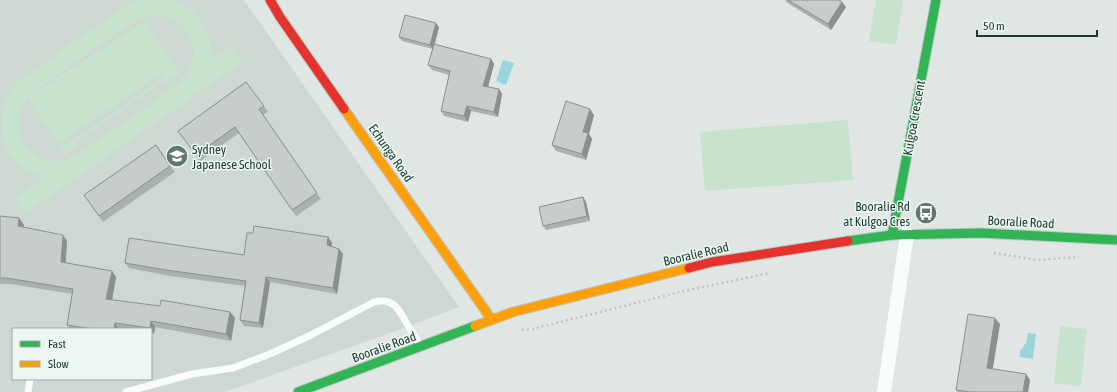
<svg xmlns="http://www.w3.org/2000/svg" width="1117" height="392" font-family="'Asap Condensed',sans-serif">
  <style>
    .built { fill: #cdd8d3; fill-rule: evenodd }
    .green { fill: #c7e2cd; fill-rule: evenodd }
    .water { fill: #9ad5db }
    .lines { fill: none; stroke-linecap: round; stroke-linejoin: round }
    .fast-casing { stroke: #bbc6c1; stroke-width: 11 }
    .slow-casing { stroke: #bbc6c1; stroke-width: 11 }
    .jam-casing { stroke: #bbc6c1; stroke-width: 11 }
    .path { stroke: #bdc8c5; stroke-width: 2.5; stroke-dasharray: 2 3; stroke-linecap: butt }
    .lane { stroke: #fafbfb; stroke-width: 7 }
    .street { stroke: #fafbfb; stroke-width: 14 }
    .fast { stroke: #30b455; stroke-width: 9 }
    .slow { stroke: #ff9f0a; stroke-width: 9 }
    .jam { stroke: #e5322d; stroke-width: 9 }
    .wall { fill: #abb1ae }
    .shaded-wall { fill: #8b908d }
    .building { fill: #c7ceca; stroke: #8b908d }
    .labels { text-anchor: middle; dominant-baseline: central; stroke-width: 3; stroke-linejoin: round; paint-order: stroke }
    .street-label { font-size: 13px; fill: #1d3b31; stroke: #ecf7f1 }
    .poi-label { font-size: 13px; fill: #1d3b31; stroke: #ecf7f1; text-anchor: start }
  </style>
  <rect width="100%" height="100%" fill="#e0e6e3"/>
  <path class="built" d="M0 0H244L459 307 401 329 225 392H0ZM13 329H151V379H13Z"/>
  <g class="green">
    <path d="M141 0C151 0 163 0 172 0 192 5 208 25 211 45 212 50 212 55 212 60L232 46 243 62 25 214 15 199 44 178C25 171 7 160 2 138 0 119 1 102 13 87 21 76 36 68 47 61 70 44 94 29 117 12L131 3ZM149 16C190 13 210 58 177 85L76 156C69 159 62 161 54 161 22 159 9 121 27 98L58 143 162 74 163 77 75 139 74 138 60 147 65 154 78 145 77 142 165 80 167 82 180 73 145 21 28 97 33 92 135 21Z"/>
    <path d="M876 0H903L896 45 869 41Z"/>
    <path d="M848 120 853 180 705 191 700 132Z"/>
    <path d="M1060 326 1087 329 1081 386 1054 383Z"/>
  </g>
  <g class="water">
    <path d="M503 60 514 63 506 85 496 81Z"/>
    <path d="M1028 333 1036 334 1033 359 1020 357V351L1026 343Z"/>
  </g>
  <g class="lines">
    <g class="fast-casing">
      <g id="fast">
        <path d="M892 235 936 0"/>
        <path d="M848 241 892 235 981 233 1117 240"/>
        <path d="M298 392 475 326"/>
      </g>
    </g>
    <g class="slow-casing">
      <g id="slow">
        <path d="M344 109 492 320"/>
        <path d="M475 326 513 312 689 268"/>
      </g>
    </g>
    <g class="jam-casing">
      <g id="jam">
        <path d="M270 0 280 17 344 109"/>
        <path d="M689 268 712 262 848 241"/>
      </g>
    </g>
    <g class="path">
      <path d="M994 253 1037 260 1079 257"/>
      <path d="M522 330 532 329 684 291 770 273"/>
    </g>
    <g class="lane">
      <path d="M28 392 30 379"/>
      <path d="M126 392 192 374 233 368 270 354 309 336 374 302C393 297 399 309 407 324 412 331 416 338 420 346"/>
    </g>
    <path class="street" d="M884 392 907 234"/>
    <use href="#fast" class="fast"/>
    <use href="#slow" class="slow"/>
    <use href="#jam" class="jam"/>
  </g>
  <g class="wall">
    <path d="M785 0H839L842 2 846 7 831 30 786 2Z"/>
    <path d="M439 27 435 44 491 59 494 64 488 87 499 89 502 94 498 117 471 111 468 122 444 116 441 111 449 75 432 70 428 65 433 49 402 41 399 37Z"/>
    <path d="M246 82 268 112 263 115 321 199 296 216 239 133 200 161 178 131Z"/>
    <path d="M594 115 589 134 592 139 586 160 556 151 552 145Z"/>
    <path d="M156 145 175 172 103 222 84 195Z"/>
    <path d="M583 197 586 202 590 221 546 230 543 226Z"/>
    <path d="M0 216 19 218 24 225 23 227 67 241 66 263 112 271 116 277 112 300 160 306 230 312 235 318 231 341 155 327 154 334H151V329H70L67 325 72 294 11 284H0Z"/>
    <path d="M328 237 332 243 331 247 339 249 343 254 337 294 270 282 263 328 244 326 240 320 245 286 170 276 129 268 125 263 244 255Z"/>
    <path d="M1000 324 992 369 1026 374 1030 380 1028 392H958L956 390Z"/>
  </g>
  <g class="shaded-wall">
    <path d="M842 2 846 7 831 30 828 24Z"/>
    <path d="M436 23 439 27 433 50 430 45Z"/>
    <path d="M491 59 494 64 487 91 483 86Z"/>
    <path d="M499 89 502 94 498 117 494 112Z"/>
    <path d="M467 106 471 111 468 122 464 116Z"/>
    <path d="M590 109 594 115 589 134 592 139 586 160 582 154 583 132Z"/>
    <path d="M583 197 586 202 590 221 587 216Z"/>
    <path d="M19 218 24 225 22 233 18 226Z"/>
    <path d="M63 235 67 241 65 268 61 262Z"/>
    <path d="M328 237 332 243 331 251 327 245Z"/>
    <path d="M339 249 343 254 337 294 333 288Z"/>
    <path d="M112 271 116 277 111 306 106 299Z"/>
    <path d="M266 277 270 282 263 328 259 323Z"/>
    <path d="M230 312 235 318 231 341 226 334Z"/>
    <path d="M995 318 1000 324 992 374 987 368Z"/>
    <path d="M151 321 155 327 154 334 150 328Z"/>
    <path d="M115 323 119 329H114Z"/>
    <path d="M1026 374 1030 380 1028 392H1023Z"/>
  </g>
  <g class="building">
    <path d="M788 0H839L842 2 828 24Z"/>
    <path d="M405 15 436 23 430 45 399 37Z"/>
    <path d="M434 44 491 59 483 86 499 89 494 112 467 106 464 116 441 111 450 71 428 65Z"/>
    <path d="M246 82 264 106 259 109 317 193 292 210 235 127 196 155 178 131Z"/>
    <path d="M566 101 590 109 583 132 588 133 582 154 552 145Z"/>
    <path d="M156 145 170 166 99 216 84 195Z"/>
    <path d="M583 197 587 216 543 226 539 207Z"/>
    <path d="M0 216 19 218 18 226 63 235 61 262 112 271 106 299 160 306 161 300 230 312 226 334 151 321 150 328 115 323 114 329H92L67 325 73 289 7 278H0Z"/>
    <path d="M254 226 328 237 327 245 339 249 333 288 266 277 259 323 240 320 246 281 166 270 125 263 129 238 244 255 247 233H253Z"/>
    <path d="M968 314 995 318 987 368 1026 374 1023 392H970L956 390Z"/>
  </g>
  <defs>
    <g id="school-disc" transform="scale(1.15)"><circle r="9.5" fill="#61776f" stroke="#ecf7f1"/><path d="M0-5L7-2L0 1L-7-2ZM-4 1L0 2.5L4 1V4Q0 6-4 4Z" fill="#fff"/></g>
    <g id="bus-disc" transform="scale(1.15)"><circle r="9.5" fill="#61776f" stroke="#ecf7f1"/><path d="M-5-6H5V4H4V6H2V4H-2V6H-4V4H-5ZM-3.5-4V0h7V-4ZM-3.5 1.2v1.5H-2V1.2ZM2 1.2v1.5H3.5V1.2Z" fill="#fff"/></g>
  </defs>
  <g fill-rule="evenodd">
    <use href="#school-disc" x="177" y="156"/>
    <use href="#bus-disc" x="926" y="213"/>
  </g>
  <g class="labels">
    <g class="street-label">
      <text transform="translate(914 118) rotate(-80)">Kulgoa Crescent</text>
      <text transform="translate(391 153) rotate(55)">Echunga Road</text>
      <text transform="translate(1021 222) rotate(3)">Booralie Road</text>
      <text transform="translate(696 254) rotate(-13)">Booralie Road</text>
      <text transform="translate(384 347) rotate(-20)">Booralie Road</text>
    </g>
    <g class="poi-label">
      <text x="192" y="149">Sydney<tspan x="192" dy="15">Japanese School</tspan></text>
      <text x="910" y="206" text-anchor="end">Booralie Rd<tspan x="910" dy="15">at Kulgoa Cres</tspan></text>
    </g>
  </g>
  <rect x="12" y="328" width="140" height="52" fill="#ecf7f1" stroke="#99aca4"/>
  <rect x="20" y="341" width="20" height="6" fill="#30b455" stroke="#99aca4"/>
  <text x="48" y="348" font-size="12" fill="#1d3b31">Fast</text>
  <rect x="20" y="361" width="20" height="6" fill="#ff9f0a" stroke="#99aca4"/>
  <text x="48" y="368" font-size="12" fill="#1d3b31">Slow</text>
  <path d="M977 30v6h120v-6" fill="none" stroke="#1d3b31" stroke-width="2"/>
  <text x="983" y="30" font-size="12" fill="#1d3b31" stroke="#ecf7f1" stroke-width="3" paint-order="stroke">50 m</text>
</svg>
